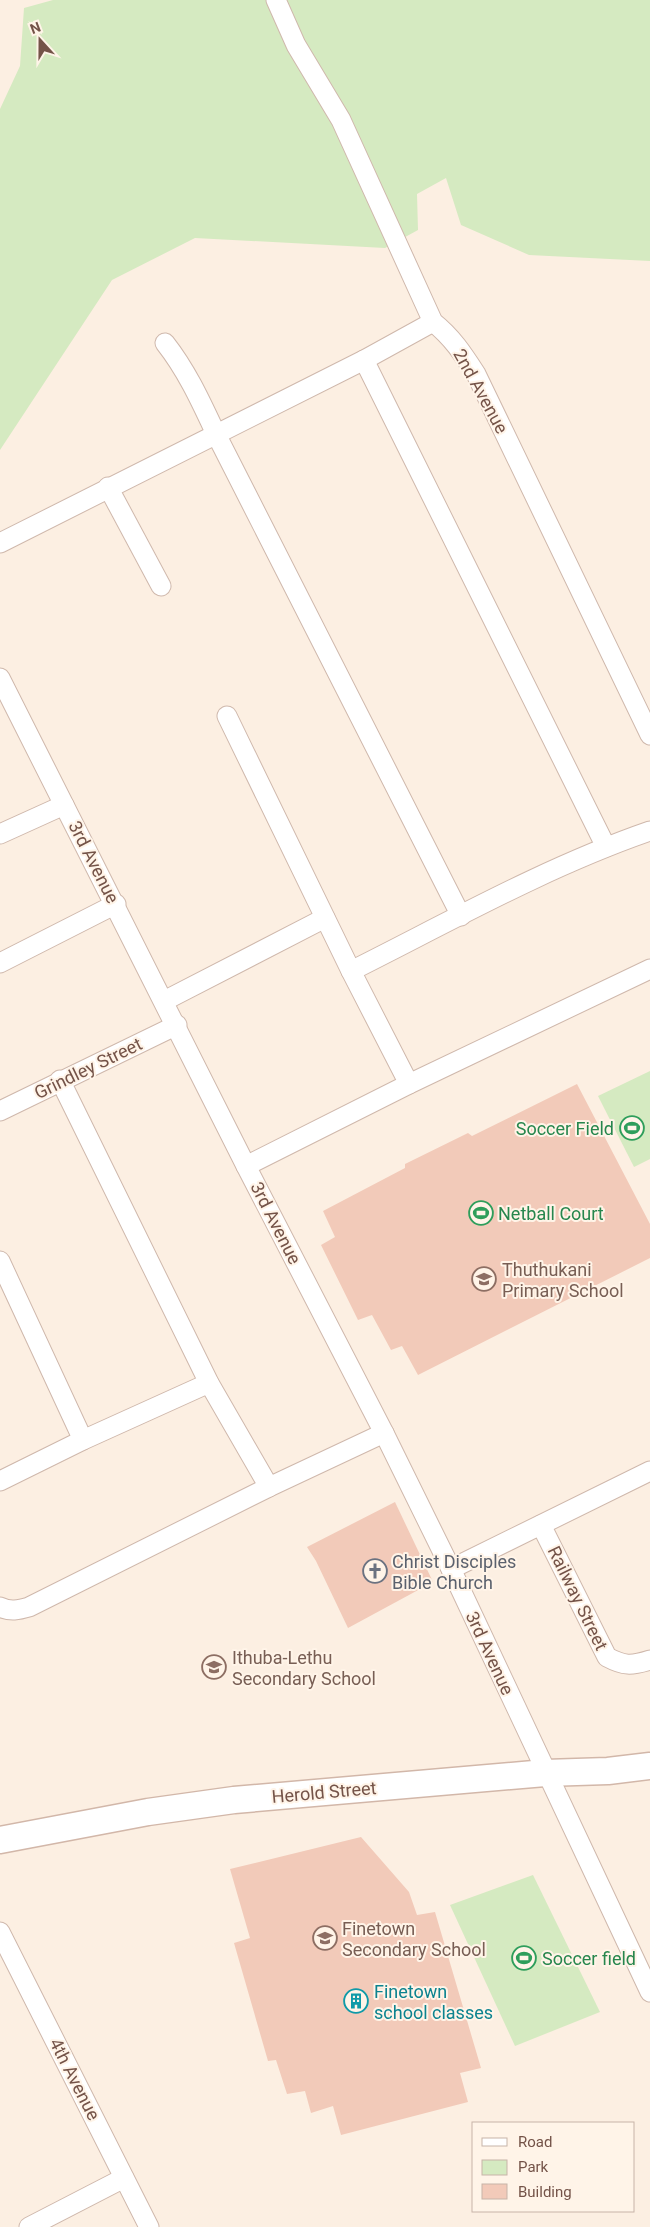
<svg xmlns="http://www.w3.org/2000/svg" width="650" height="2227" font-family="Roboto,sans-serif">
  <style>
    .green { fill: #d5eac1 }
    .building { fill: #f2cab9 }
    .lines { fill: none; stroke-linecap: round; stroke-linejoin: round }
    .street-casing { stroke: #cfb8ac; stroke-width: 21 }
    .secondary-casing { stroke: #d2b7a9; stroke-width: 29 }
    .street { stroke: #fff; stroke-width: 19 }
    .secondary { stroke: #fff; stroke-width: 26 }
    .labels { text-anchor: middle; dominant-baseline: central; stroke-width: 4; stroke-linejoin: round; paint-order: stroke }
    .street-label { font-size: 18px; fill: #745348; stroke: #fff4e8 }
    .leisure-label { font-size: 18px; fill: #27864d; stroke: #fff4e8; text-anchor: start }
    .education-label { font-size: 18px; fill: #785e54; stroke: #fff4e8; text-anchor: start }
    .worship-label { font-size: 18px; fill: #5b616d; stroke: #fff4e8; text-anchor: start }
    .culture-label { font-size: 18px; fill: #0d838f; stroke: #fff4e8; text-anchor: start }
  </style>
  <rect width="100%" height="100%" fill="#fcefe2"/>
  <g class="green">
    <path d="M53 0H650V261L529 255 461 225 446 178 417 194 418 230 385 248 195 238 112 280 0 450V109L20 66 24 8Z"/>
    <path d="M650 1071V1159L634 1167 598 1096Z"/>
    <path d="M533 1875 600 2012 515 2046 450 1905Z"/>
  </g>
  <g class="building">
    <path d="M577 1084 650 1224V1258L418 1375 402 1346 391 1350 372 1315 358 1320 321 1245 335 1237 323 1211 405 1168V1164L468 1133 472 1136Z"/>
    <path d="M395 1502 433 1582 348 1628 316 1561 307 1547Z"/>
    <path d="M361 1837 409 1892 417 1915 435 1912 481 2068 460 2073 468 2102 341 2135 333 2106 311 2113 305 2091 287 2094 276 2060 268 2061 234 1943 250 1938 230 1869Z"/>
  </g>
  <g class="lines">
    <g class="street-casing">
      <g id="street">
        <path d="M276 0 296 45 341 120 433 322C452 337 463 354 476 374L650 735"/>
        <path d="M165 343C187 371 201 402 216 434L461 916"/>
        <path d="M364 360 606 847"/>
        <path d="M108 487 161 586"/>
        <path d="M0 543 364 360 433 322"/>
        <path d="M0 678 246 1166 384 1433 451 1569 650 1992"/>
        <path d="M227 716 351 971 409 1084"/>
        <path d="M0 834 64 805"/>
        <path d="M0 963 116 904"/>
        <path d="M351 971C449 922 546 867 650 831"/>
        <path d="M164 1001 325 918"/>
        <path d="M60 1080 209 1383 269 1487"/>
        <path d="M0 1111 177 1025"/>
        <path d="M246 1166 409 1084 650 969"/>
        <path d="M0 1261 83 1440"/>
        <path d="M0 1481 83 1440 209 1383"/>
        <path d="M541 1525 607 1657C624 1666 631 1666 650 1660"/>
        <path d="M451 1569 650 1471"/>
        <path d="M0 1607C10 1612 19 1610 29 1607L269 1487 384 1433"/>
        <path d="M0 1932 149 2227"/>
        <path d="M29 2227 124 2178"/>
      </g>
    </g>
    <g class="secondary-casing">
      <path id="secondary" d="M0 1840 148 1812 234 1800 545 1773 608 1771 650 1766"/>
    </g>
    <use href="#street" class="street"/>
    <use href="#secondary" class="secondary"/>
  </g>
  <defs>
    <g id="stadium-ring" transform="scale(1.25)"><circle r="9.5" fill="#fff4e8" stroke="#2e9e5b" stroke-width="1.5"/><path d="M0-5a6.5 5 0 1 0 0 10a6.5 5 0 1 0 0-10ZM-3.5-1.8h7v3.6h-7Z" fill="#2e9e5b"/></g>
    <g id="school-ring" transform="scale(1.25)"><circle r="9.5" fill="#fff4e8" stroke="#8d6e63" stroke-width="1.5"/><path d="M0-5L7-2L0 1L-7-2ZM-4 1L0 2.5L4 1V4Q0 6-4 4Z" fill="#8d6e63"/></g>
    <g id="church-ring" transform="scale(1.25)"><circle r="9.5" fill="#fff4e8" stroke="#6b7280" stroke-width="1.5"/><path d="M-1.2-6h2.4v3.5h3.3v2.4h-3.3V6h-2.4V-.1h-3.3v-2.4h3.3Z" fill="#6b7280"/></g>
    <g id="building-ring" transform="scale(1.25)"><circle r="9.5" fill="#fff4e8" stroke="#0f9aa8" stroke-width="1.5"/><path d="M-4-6H4V6H1V3H-1V6H-4ZM-2.5-4.3h1.7v1.8h-1.7ZM.8-4.3h1.7v1.8H.8ZM-2.5-1h1.7V.8h-1.7ZM.8-1h1.7V.8H.8Z" fill="#0f9aa8"/></g>
  </defs>
  <g fill-rule="evenodd">
    <use href="#stadium-ring" x="632" y="1128"/>
    <use href="#stadium-ring" x="481" y="1213"/>
    <use href="#school-ring" x="484" y="1279"/>
    <use href="#church-ring" x="375" y="1571"/>
    <use href="#school-ring" x="214" y="1667"/>
    <use href="#school-ring" x="325" y="1938"/>
    <use href="#stadium-ring" x="524" y="1958"/>
    <use href="#building-ring" x="356" y="2001"/>
  </g>
  <g class="labels">
    <g class="street-label">
      <text transform="translate(481 391) rotate(61)">2nd Avenue</text>
      <text transform="translate(94 862) rotate(63)">3rd Avenue</text>
      <text transform="translate(88 1068) rotate(-26)">Grindley Street</text>
      <text transform="translate(276 1223) rotate(63)">3rd Avenue</text>
      <text transform="translate(578 1598) rotate(64)">Railway Street</text>
      <text transform="translate(490 1653) rotate(65)">3rd Avenue</text>
      <text transform="translate(324 1792) rotate(-5)">Herold Street</text>
      <text transform="translate(75 2079) rotate(63)">4th Avenue</text>
    </g>
    <g class="leisure-label">
      <text x="614" y="1128" text-anchor="end">Soccer Field</text>
      <text x="498" y="1213">Netball Court</text>
      <text x="542" y="1958">Soccer field</text>
    </g>
    <g class="education-label">
      <text x="502" y="1269">Thuthukani<tspan x="502" dy="21">Primary School</tspan></text>
      <text x="232" y="1657">Ithuba-Lethu<tspan x="232" dy="21">Secondary School</tspan></text>
      <text x="342" y="1928">Finetown<tspan x="342" dy="21">Secondary School</tspan></text>
    </g>
    <g class="worship-label">
      <text x="392" y="1561">Christ Disciples<tspan x="392" dy="21">Bible Church</tspan></text>
    </g>
    <g class="culture-label">
      <text x="374" y="1991">Finetown<tspan x="374" dy="21">school classes</tspan></text>
    </g>
  </g>
  <rect x="472" y="2122" width="162" height="90" fill="#fff4e8" stroke="#c7b4a8"/>
  <rect x="482" y="2138" width="25" height="8" fill="#ffffff" stroke="#c7b4a8"/>
  <text x="518" y="2147" font-size="15" fill="#745348">Road</text>
  <rect x="482" y="2160" width="25" height="15" fill="#d5eac1" stroke="#c7b4a8"/>
  <text x="518" y="2172" font-size="15" fill="#745348">Park</text>
  <rect x="482" y="2184" width="25" height="15" fill="#f2cab9" stroke="#c7b4a8"/>
  <text x="518" y="2197" font-size="15" fill="#745348">Building</text>
  <g transform="translate(40 40) rotate(339)" stroke="#fff4e8" stroke-width="4" paint-order="stroke">
  <path d="M0-4L9 19L0 12L-9 19Z" fill="#745348"/>
  <text y="-8" font-size="14" font-weight="bold" text-anchor="middle" fill="#745348">N</text>
  </g>
</svg>
